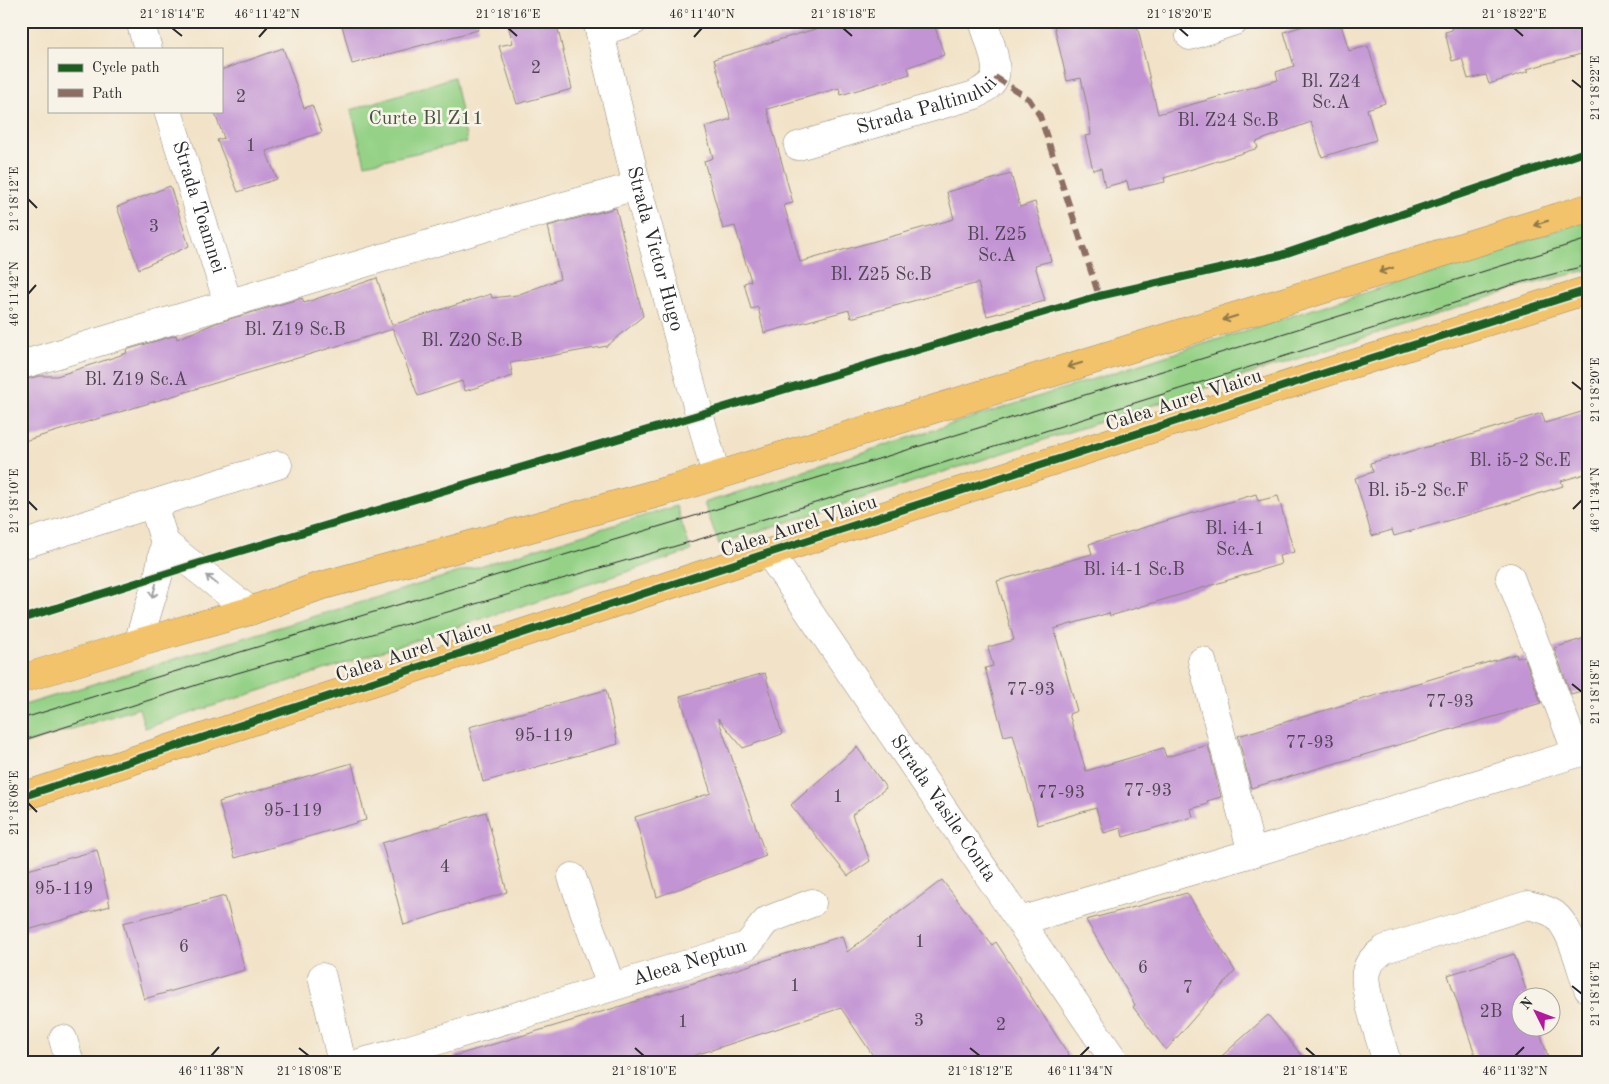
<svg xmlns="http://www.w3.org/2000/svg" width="1609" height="1084" font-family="'Old Standard TT',serif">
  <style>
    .green { fill: #95d287; stroke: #607e59 }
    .building { fill: #c394d4 }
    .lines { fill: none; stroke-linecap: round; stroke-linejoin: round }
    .minor-casing { stroke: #8e877a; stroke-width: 29 }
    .major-casing { stroke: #8e877a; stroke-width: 29 }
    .minor { stroke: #fff; stroke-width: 28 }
    .major { stroke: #f2c36a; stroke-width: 28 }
    .tram { stroke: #2b2b2b; stroke-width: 1 }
    .quiet { stroke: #8d6e63; stroke-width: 6; stroke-dasharray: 12 6; stroke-linecap: butt }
    .cycleway-casing { stroke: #f7f3e8; stroke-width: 11 }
    .cycleway { stroke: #1b5e20; stroke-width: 8 }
    .oneway { stroke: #8e774a }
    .oneway2 { stroke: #a0a0a0 }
    .ticks { fill: none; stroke: #2b2b2b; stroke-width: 2 }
    .labels { text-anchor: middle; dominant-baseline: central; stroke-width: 5; stroke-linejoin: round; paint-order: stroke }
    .number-label { font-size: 18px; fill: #514555 }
    .street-label { font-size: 20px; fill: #2b2b2b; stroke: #f7f3e8 }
    .park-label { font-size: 20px; fill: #465542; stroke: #f7f3e8 }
    .neatline { fill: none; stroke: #2b2b2b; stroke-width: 2 }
    .ticks-label { font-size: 12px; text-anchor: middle; fill: #2b2b2b }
  </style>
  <rect width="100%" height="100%" fill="#f7f3e8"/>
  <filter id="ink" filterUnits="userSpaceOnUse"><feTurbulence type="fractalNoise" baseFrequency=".02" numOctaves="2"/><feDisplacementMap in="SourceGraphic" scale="10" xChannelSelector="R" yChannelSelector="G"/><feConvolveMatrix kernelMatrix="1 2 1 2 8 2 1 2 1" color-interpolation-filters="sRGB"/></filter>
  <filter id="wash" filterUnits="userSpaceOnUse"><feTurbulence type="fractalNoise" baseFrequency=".0096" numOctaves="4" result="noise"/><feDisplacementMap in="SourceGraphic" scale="20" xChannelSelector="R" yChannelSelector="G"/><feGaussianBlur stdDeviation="1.12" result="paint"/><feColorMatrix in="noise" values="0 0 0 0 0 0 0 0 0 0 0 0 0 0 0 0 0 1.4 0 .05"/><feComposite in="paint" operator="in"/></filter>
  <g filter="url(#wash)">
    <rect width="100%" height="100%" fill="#f2e3c8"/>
    <g class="green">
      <path d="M454 77 467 142 365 164 351 110Z"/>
      <path d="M1588 220V270L1528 285 719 544 704 503 1483 255Z"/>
      <path d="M676 506 691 551 145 728 139 708 21 745V706Z"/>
    </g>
    <g id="blocks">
      <g class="building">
        <path d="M341 21H477L478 30 352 64Z"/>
        <path d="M507 21H556L572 89 517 104 499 46 513 43Z"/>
        <path d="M821 21H933L944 55 908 67 910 74 841 95 839 88 767 109 793 203 784 205 800 262 954 219 947 192 1011 174 1020 207 1035 202 1051 261 1035 265 1045 301 987 316 978 283 851 318 849 310 764 333 758 307 751 309 744 283 751 281 735 226 723 229 704 161 713 158 705 127 731 119 714 59 822 27Z"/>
        <path d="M1053 21H1136L1158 114 1278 80 1276 72 1294 66 1284 32 1319 21H1340L1349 51 1368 46 1385 103 1367 109 1376 140 1322 157 1311 122 1256 142 1258 148 1164 178 1165 182 1129 190 1127 181 1105 187 1101 168 1093 170 1085 136 1091 135 1088 110 1081 78 1067 81Z"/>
        <path d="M1450 21H1588V52L1527 69 1529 71 1489 84 1486 75 1468 79 1462 58 1452 61 1445 32 1452 30Z"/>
        <path d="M283 48 304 108 312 105 322 132 266 151 277 179 238 192 217 140 224 138 214 111H221V70Z"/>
        <path d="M170 186 189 246 139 269 117 207Z"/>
        <path d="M616 208 643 316 607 346 510 363 513 376 465 391 462 381 418 396 393 329 21 442V381L23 380 39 376H57L127 353 126 350 176 335 177 339 216 323 302 298 304 303 377 278 392 325 491 294 492 298 517 295 560 279 548 226Z"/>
        <path d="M1588 410V473L1561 481 1563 486 1499 506 1394 536 1392 530 1372 536 1355 478 1373 472 1370 463 1441 443V444L1542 413 1545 423Z"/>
        <path d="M1256 494 1258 501 1278 496 1294 552 1279 556 1281 564 1110 616 1109 613 1054 629 1077 711 1069 714 1086 771 1163 748 1166 757 1208 745 1221 797 1207 801 1208 804 1191 809 1193 817 1123 837 1121 828 1104 833 1096 808 1038 825 1013 734 1004 736 985 668 993 666 988 647 1014 640 997 581 1092 554 1089 544Z"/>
        <path d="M1588 637V689L1571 694 1554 648Z"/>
        <path d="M1516 654 1517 658 1524 656 1541 703 1251 788 1238 736Z"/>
        <path d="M765 673 782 734 743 748 718 718 766 856 657 897 635 817 711 793 680 696Z"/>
        <path d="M606 690 618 744 483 782 469 727Z"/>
        <path d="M857 747 886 788 852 815 870 861 848 876 791 805Z"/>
        <path d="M352 763 366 820 235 858 219 802Z"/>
        <path d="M486 812 507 892 404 925 382 843Z"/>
        <path d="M97 850 110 906 21 932V872Z"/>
        <path d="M942 880 992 945 996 942 1074 1063H878L841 1008 671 1063H455L454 1056 618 1007 842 936 847 952Z"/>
        <path d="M1187 893 1235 971 1166 1050 1133 1007 1135 1005 1086 920Z"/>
        <path d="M225 896 245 970 144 999 123 923Z"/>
        <path d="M1514 954 1528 996H1522V1026H1538L1550 1063H1478L1448 975Z"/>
        <path d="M1268 1015 1308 1063H1214Z"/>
      </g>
    </g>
  </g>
  <g filter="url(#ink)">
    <use href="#blocks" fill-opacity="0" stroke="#8e877a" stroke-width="1"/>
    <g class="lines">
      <g class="minor-casing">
        <g id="minor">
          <path d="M140 21 148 49"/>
          <path id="s1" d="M597 21 637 186 716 475"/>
          <path d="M600 32 634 21"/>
          <path d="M1190 36 1235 21"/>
          <path id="s2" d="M168 111 228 303"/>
          <path id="s3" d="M798 146 975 95C982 90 993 85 995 76 999 63 987 35 983 21"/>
          <path d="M21 365 490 226 637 186"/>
          <path d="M165 543 250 611"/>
          <path d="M21 545 278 465"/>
          <path id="s4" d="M769 553 1116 1063"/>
          <path d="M1510 577 1577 753"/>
          <path d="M138 643 158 577 165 543 153 504"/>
          <path d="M1202 661 1252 853"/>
          <path d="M572 877 611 986"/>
          <path d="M1020 921 1252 853 1588 750"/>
          <path d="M322 977 342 1063"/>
          <path d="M63 1039 70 1063"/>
          <path d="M359 1063 400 1052"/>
          <path id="s5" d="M401 1063 400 1052 746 946C756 938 759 927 768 920L812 903"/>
          <path d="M1387 1063C1382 1043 1362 990 1366 972 1368 961 1377 955 1385 949L1528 905C1537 907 1546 909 1554 914 1572 928 1580 967 1588 989"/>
        </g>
      </g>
      <g class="major-casing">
        <g id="major">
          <path d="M21 679 138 643 250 611 317 587 680 487 1588 208"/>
          <path d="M21 797 682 581 1340 368 1588 290"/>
        </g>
      </g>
      <use href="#minor" class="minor"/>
      <use href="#major" class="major"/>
      <g class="tram">
        <path d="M21 719 147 680 691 517 1588 239"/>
        <path d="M21 741 206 682 700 539 1515 284 1588 265"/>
      </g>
      <path class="quiet" d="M995 77 1029 99 1040 116 1099 296"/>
      <g class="cycleway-casing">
        <g id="cycleway">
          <path d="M21 619 193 565 1099 296 1281 255 1588 151"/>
          <path d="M21 797 682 581 1340 368 1588 290"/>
        </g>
      </g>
      <use href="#cycleway" class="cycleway"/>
    </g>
    <defs><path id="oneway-shaft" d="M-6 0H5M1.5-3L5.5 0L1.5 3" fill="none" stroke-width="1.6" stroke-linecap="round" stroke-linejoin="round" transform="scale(1.25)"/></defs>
    <g class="oneway">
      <use href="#oneway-shaft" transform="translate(1541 223) rotate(163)"/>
      <use href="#oneway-shaft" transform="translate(1386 270) rotate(163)"/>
      <use href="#oneway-shaft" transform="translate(1230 318) rotate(163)"/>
      <use href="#oneway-shaft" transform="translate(1075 365) rotate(163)"/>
    </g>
    <g class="oneway2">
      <use href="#oneway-shaft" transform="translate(212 580) rotate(-141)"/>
      <use href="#oneway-shaft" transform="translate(154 591) rotate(106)"/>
    </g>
  </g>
  <path class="ticks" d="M172 28 182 36M508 28 517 36M843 28 852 36M1179 28 1188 36M1514 28 1523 36M259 37 267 28M694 37 702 28M1572 80 1582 88M28 199 37 208M28 294 36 285M1572 382 1582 390M28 501 37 510M1573 509 1582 500M1572 684 1582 692M28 803 37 812M1572 986 1582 994M299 1048 309 1056M635 1048 644 1056M970 1048 980 1056M1306 1048 1315 1056M211 1056 219 1047M1080 1056 1089 1047M1515 1056 1524 1047"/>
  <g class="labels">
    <g class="number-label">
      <text x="536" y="68">2</text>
      <text x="1331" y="82">Bl. Z24<tspan x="1331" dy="21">Sc.A</tspan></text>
      <text x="241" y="97">2</text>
      <text x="1228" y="121">Bl. Z24 Sc.B</text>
      <text x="251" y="146">1</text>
      <text x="154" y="227">3</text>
      <text x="997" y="235">Bl. Z25<tspan x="997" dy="21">Sc.A</tspan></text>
      <text x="881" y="275">Bl. Z25 Sc.B</text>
      <text x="295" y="330">Bl. Z19 Sc.B</text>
      <text x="472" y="341">Bl. Z20 Sc.B</text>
      <text x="136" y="380">Bl. Z19 Sc.A</text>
      <text x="1520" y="461">Bl. i5-2 Sc.E</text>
      <text x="1418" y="491">Bl. i5-2 Sc.F</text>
      <text x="1235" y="529">Bl. i4-1<tspan x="1235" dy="21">Sc.A</tspan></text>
      <text x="1134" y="570">Bl. i4-1 Sc.B</text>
      <text x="1031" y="690">77-93</text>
      <text x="1450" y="702">77-93</text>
      <text x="544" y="736">95-119</text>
      <text x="1310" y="743">77-93</text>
      <text x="1148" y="791">77-93</text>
      <text x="1061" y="793">77-93</text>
      <text x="838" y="797">1</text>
      <text x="293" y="811">95-119</text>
      <text x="445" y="867">4</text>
      <text x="64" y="889">95-119</text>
      <text x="920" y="942">1</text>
      <text x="184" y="947">6</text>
      <text x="1143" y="968">6</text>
      <text x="795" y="986">1</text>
      <text x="1188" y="988">7</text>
      <text x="1491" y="1012">2B</text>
      <text x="919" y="1021">3</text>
      <text x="683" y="1022">1</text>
      <text x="1001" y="1025">2</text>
    </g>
    <g class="street-label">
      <text stroke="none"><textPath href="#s3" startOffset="135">Strada Paltinului</textPath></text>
      <text stroke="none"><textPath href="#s2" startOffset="101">Strada Toamnei</textPath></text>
      <text stroke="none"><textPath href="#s1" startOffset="235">Strada Victor Hugo</textPath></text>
      <text transform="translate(1184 401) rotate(-18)">Calea Aurel Vlaicu</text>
      <text transform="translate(799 527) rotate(-18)">Calea Aurel Vlaicu</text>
      <text transform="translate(414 652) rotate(-18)">Calea Aurel Vlaicu</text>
      <text stroke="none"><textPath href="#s4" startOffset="309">Strada Vasile Conta</textPath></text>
      <text stroke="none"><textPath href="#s5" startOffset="314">Aleea Neptun</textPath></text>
    </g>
    <g class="park-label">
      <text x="426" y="119">Curte Bl Z11</text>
    </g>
  </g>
  <rect width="1609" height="1084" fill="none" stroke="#f7f3e8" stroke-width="55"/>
  <rect x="48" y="48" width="175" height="65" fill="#f7f3e8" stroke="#a5a39c"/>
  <rect x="58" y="64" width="25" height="8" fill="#1b5e20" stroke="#a5a39c"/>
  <text x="92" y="72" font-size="15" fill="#2b2b2b">Cycle path</text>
  <rect x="58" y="89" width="25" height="8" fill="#8d6e63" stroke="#a5a39c"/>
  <text x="92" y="98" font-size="15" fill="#2b2b2b">Path</text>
  <g transform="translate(1536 1012) rotate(312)"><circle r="24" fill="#f7f3e8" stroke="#a5a39c"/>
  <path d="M0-4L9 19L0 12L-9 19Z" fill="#b5179e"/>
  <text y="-8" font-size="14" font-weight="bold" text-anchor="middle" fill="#2b2b2b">N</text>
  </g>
  <rect x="28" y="28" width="1554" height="1028" class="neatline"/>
  <g class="ticks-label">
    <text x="172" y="18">21°18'14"E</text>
    <text x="267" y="18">46°11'42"N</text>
    <text x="508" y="18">21°18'16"E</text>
    <text x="702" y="18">46°11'40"N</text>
    <text x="843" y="18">21°18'18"E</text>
    <text x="1179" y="18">21°18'20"E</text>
    <text x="1514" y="18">21°18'22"E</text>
    <text transform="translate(1595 88) rotate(-90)" y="4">21°18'22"E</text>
    <text transform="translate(14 199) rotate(-90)" y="4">21°18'12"E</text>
    <text transform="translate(14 294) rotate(-90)" y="4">46°11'42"N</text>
    <text transform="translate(1595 390) rotate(-90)" y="4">21°18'20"E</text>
    <text transform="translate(1595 500) rotate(-90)" y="4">46°11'34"N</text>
    <text transform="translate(14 501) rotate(-90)" y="4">21°18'10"E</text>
    <text transform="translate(1595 692) rotate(-90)" y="4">21°18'18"E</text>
    <text transform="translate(14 803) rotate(-90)" y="4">21°18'08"E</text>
    <text transform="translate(1595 994) rotate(-90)" y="4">21°18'16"E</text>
    <text x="211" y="1075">46°11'38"N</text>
    <text x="309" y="1075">21°18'08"E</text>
    <text x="644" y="1075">21°18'10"E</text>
    <text x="980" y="1075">21°18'12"E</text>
    <text x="1080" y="1075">46°11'34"N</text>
    <text x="1315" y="1075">21°18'14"E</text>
    <text x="1515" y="1075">46°11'32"N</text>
  </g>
</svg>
